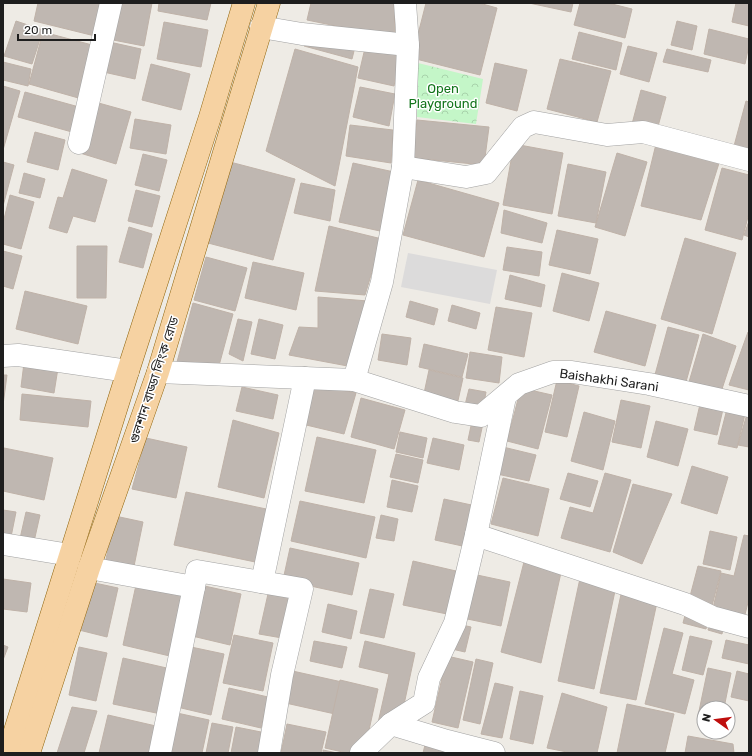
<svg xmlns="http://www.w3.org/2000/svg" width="752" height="756" font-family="Rubik,'Noto Sans Bengali',sans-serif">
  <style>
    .residential { fill: #dcdbdb }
    .park { fill: url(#park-crowns) }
    .building { fill: #bfb7b1; stroke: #bfb2a8 }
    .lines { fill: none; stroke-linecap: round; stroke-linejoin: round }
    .minor-casing { stroke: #a2a2a2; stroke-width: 23 }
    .major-casing { stroke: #8e630a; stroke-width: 23 }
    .minor { stroke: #fff; stroke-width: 22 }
    .major { stroke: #f6d2a2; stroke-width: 22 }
    .labels { text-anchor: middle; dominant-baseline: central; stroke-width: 3; stroke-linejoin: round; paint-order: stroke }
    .park-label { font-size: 13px; fill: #13751b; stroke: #fff }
    .street-label { font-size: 13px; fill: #1e1e1e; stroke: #fff }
  </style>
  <defs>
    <pattern id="park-crowns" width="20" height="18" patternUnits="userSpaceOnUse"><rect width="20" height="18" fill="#c4f6c8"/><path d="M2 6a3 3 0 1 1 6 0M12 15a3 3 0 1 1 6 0" fill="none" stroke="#a8d2ab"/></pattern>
  </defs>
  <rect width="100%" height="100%" fill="#eeebe5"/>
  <path class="residential" d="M408 253 497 270 490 304 401 287Z"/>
  <path class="park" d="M418 63 483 79 476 124 417 117Z"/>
  <g class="building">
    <path d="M38 3H103L95 36 34 21Z"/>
    <path d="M116 3H152L144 46 108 39Z"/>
    <path d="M159 3H211L207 20 158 11Z"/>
    <path d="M311 3H394L395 38 307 20Z"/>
    <path d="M426 3H479L497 8 480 75 412 58Z"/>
    <path d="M529 3H573L571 12Z"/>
    <path d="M580 3H608L632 9 625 38 574 25Z"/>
    <path d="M736 3H749V26L732 22Z"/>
    <path d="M16 21 43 30 32 64 4 56Z"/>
    <path d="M677 21 697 26 692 50 671 45Z"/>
    <path d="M164 22 208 30 201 67 157 59Z"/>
    <path d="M709 29 749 39V45L745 64 704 54Z"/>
    <path d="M43 32 96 46 82 99 29 84Z"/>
    <path d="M579 32 622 43 616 70 572 59Z"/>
    <path d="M310 39 354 51 352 59 304 46Z"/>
    <path d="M105 41 141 49 135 79 99 71Z"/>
    <path d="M628 46 657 53 649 82 620 74Z"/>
    <path d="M365 48 400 55 394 86 358 78Z"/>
    <path d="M295 49 358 67 335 186 266 151Z"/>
    <path d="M667 49 711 60 708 72 663 62Z"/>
    <path d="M560 59 611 71 597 122 547 109Z"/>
    <path d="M3 62 31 69 28 86 3 80Z"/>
    <path d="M495 63 527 70 517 111 486 103Z"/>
    <path d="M151 64 190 74 181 110 142 100Z"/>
    <path d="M3 86 20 91 3 150Z"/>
    <path d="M360 87 395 94 389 126 353 117Z"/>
    <path d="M641 90 666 97 657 130 632 124Z"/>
    <path d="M25 92 79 107 72 132 18 117Z"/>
    <path d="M746 101 749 102V150L734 146Z"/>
    <path d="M95 102 131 112 116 164 80 153Z"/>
    <path d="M135 119 171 125 166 154 130 148Z"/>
    <path d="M417 120 489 127 484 165 413 158Z"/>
    <path d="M350 125 393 130 391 163 346 156Z"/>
    <path d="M35 132 65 140 58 170 27 162Z"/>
    <path d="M514 144 563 153 552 214 503 205Z"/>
    <path d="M656 144 720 160 701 220 641 206Z"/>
    <path d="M617 153 647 162 625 236 595 227Z"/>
    <path d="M143 154 167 160 159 191 135 185Z"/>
    <path d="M3 162 14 165 3 206Z"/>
    <path d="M230 162 295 179 273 260 208 243Z"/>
    <path d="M353 163 394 172 380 231 339 222Z"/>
    <path d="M568 164 606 172 596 223 558 216Z"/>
    <path d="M722 168 749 175V213L742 240 705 230Z"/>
    <path d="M72 169 107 180 95 222 73 216 67 233 49 228 58 197 63 198Z"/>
    <path d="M24 173 45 179 40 198 19 193Z"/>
    <path d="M418 180 499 203 484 257 403 235Z"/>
    <path d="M301 183 335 190 330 221 294 213Z"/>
    <path d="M136 190 160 196 152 227 128 221Z"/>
    <path d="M10 195 34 202 21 249 3 244V223Z"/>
    <path d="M504 210 547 223 542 243 501 233Z"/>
    <path d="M749 221V237L744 235Z"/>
    <path d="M329 226 382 239 365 295 315 291Z"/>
    <path d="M129 227 152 234 143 268 119 262Z"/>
    <path d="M557 230 598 239 590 274 549 265Z"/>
    <path d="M685 238 736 253 712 334 661 319Z"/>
    <path d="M77 246H107L106 298H77Z"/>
    <path d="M507 247 542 252 539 276 503 270Z"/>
    <path d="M3 251 22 256 13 289 3 286Z"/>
    <path d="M206 257 247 268 235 311 194 300Z"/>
    <path d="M253 262 304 273 296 310 245 298Z"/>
    <path d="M562 273 599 283 589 321 553 311Z"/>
    <path d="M510 275 545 285 541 307 505 299Z"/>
    <path d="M25 291 87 306 78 344 16 329Z"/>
    <path d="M318 297 368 301 353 367 289 355 299 327 318 328Z"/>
    <path d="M410 301 438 309 434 325 406 317Z"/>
    <path d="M193 303 233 314 217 373 177 362Z"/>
    <path d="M452 305 480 313 476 329 448 321Z"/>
    <path d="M496 307 532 313 524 357 488 350Z"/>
    <path d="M606 311 656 325 645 366 594 352Z"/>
    <path d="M238 319 252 322 243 361 229 354Z"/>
    <path d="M259 319 283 325 275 359 251 354Z"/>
    <path d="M668 327 699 335 684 389 653 382Z"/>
    <path d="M748 332H749V390L729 385Z"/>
    <path d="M382 334 411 338 407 365 378 360Z"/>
    <path d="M703 334 736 346 722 389 689 382Z"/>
    <path d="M424 344 468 354 462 377 419 367Z"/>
    <path d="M470 352 502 357 499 383 466 378Z"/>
    <path d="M24 363 58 368 54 393 21 387Z"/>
    <path d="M429 370 463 378 457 405 423 398Z"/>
    <path d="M3 375H7L3 405Z"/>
    <path d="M557 380 579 386 567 437 545 432Z"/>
    <path d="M315 384 356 393 344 434 302 424Z"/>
    <path d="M242 387 278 395 273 419 236 411Z"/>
    <path d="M521 388 552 395 538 449 507 441Z"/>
    <path d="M469 389 486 392 483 409 465 405Z"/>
    <path d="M22 394 91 401 88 427 20 420Z"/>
    <path d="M361 398 405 410 394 449 351 437Z"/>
    <path d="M621 400 650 406 641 448 612 442Z"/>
    <path d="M701 400 724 405 717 435 694 430Z"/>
    <path d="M728 405 746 410 737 448 718 444Z"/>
    <path d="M749 407V447L738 445Z"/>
    <path d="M584 412 615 421 603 470 571 461Z"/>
    <path d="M233 420 279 433 264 498 218 487Z"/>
    <path d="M472 421 483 423 479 442 468 440Z"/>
    <path d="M656 421 688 429 678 466 647 457Z"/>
    <path d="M400 432 427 438 423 458 396 452Z"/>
    <path d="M317 437 376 450 364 503 305 491Z"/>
    <path d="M146 438 187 447 176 498 132 489Z"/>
    <path d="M433 438 464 445 459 470 427 463Z"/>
    <path d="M503 447 536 455 529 481 497 474Z"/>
    <path d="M4 448 53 458 44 500 3 491V454Z"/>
    <path d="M396 454 423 460 418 483 390 477Z"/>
    <path d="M692 466 728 477 717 514 681 503Z"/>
    <path d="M568 473 598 481 590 507 560 499Z"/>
    <path d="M605 473 631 480 610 552 561 538 570 507 593 513Z"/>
    <path d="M503 478 549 489 538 536 491 524Z"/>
    <path d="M392 480 418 486 412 512 387 507Z"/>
    <path d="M633 484 672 494 642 564 613 552Z"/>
    <path d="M186 492 271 510 260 563 174 545Z"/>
    <path d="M444 499 476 506 467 547 435 540Z"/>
    <path d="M300 501 375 517 366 558 291 541Z"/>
    <path d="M3 510 16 512 10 542 3 540Z"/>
    <path d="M26 512 40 515 33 546 19 543Z"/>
    <path d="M381 515 398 519 394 541 376 538Z"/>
    <path d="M115 516 143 522 133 571 105 564Z"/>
    <path d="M710 531 737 537 730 570 703 564Z"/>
    <path d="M744 535 749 536V598L743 623 725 619 722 634 708 630 721 573 734 576Z"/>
    <path d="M290 548 359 563 352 595 283 580Z"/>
    <path d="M525 558 562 568 541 663 501 652Z"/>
    <path d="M413 561 456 571 447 614 403 605Z"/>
    <path d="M698 566 721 571 706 629 683 623Z"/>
    <path d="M582 569 618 577 594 689 558 681Z"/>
    <path d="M463 572 510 582 501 626 453 616Z"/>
    <path d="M3 579 31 583 27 612 3 609Z"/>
    <path d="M90 582 118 588 107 637 79 630Z"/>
    <path d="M136 585 188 596 174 657 123 645Z"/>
    <path d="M200 585 241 594 230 645 188 635Z"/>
    <path d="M270 585 298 591 288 639 259 634Z"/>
    <path d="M623 585 659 593 636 700 600 693Z"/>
    <path d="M370 589 394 594 384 638 360 633Z"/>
    <path d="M328 604 357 611 351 639 322 632Z"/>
    <path d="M449 622 471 627 465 652 443 647Z"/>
    <path d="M664 628 683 633 672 674 694 680 685 714 645 704Z"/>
    <path d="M234 635 273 643 263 691 223 683Z"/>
    <path d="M690 636 712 641 703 675 682 670Z"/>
    <path d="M726 640 749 645V664L722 658Z"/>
    <path d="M314 641 347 647 342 668 310 661Z"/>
    <path d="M365 641 415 653 399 728 378 723 389 674 359 667Z"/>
    <path d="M3 645 8 647 3 660Z"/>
    <path d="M79 647 107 653 96 701 69 695Z"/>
    <path d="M191 647 224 654 211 715 177 707Z"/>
    <path d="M447 656 473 662 458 728 432 722Z"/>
    <path d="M123 658 171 669 161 714 113 704Z"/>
    <path d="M476 659 493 663 480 724 463 720Z"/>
    <path d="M708 668 731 673 724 708H704V717L698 716Z"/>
    <path d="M288 670 342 682 335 714 281 702Z"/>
    <path d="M737 671 749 674V701L731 697Z"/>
    <path d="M340 680 378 689 364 753H347L325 748Z"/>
    <path d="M495 683 513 687 502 738 481 734Z"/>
    <path d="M229 688 268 697 261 728 222 719Z"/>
    <path d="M520 691 543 696 533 744 510 739Z"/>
    <path d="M562 693 607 707 597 753H572L547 748Z"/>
    <path d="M627 704 674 714 665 753H617Z"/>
    <path d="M72 707 97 711 84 753H57Z"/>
    <path d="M177 713 209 720 202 753H168Z"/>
    <path d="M108 715 156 726 150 753H99Z"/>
    <path d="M212 723 233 727 228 753H206Z"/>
    <path d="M287 724 326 732 321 753H281Z"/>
    <path d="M236 727 266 733 262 753H231Z"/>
    <path d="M688 736 733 744 734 753H685Z"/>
    <path d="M425 745 458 753H423Z"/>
    <path d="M323 750 337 753H323Z"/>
  </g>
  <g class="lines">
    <g class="minor-casing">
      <g id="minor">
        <path d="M261 27 302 34 408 45 405 3"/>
        <path d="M79 143 111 3"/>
        <path d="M403 167 466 177 486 173 523 127 534 122 607 135 643 132 749 160"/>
        <path d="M3 356 18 355 128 371"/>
        <path d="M158 372 354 380 382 282 403 167 408 45"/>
        <path d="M354 380 455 412 481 416 519 384 553 372H572L649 384 749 406"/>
        <path d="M476 535 685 604 712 617 749 627"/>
        <path d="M3 544 70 555"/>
        <path d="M89 568 194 587 197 571 302 589 282 675 269 753"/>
        <path d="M262 582 305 378"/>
        <path d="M391 724 424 703 429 678 455 623 476 535 505 397"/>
        <path d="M160 753 194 587"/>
        <path d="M361 753 391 724 447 741 494 753"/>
      </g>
    </g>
    <g class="major-casing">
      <g id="major">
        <path d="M8 753 128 371 210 117 244 3"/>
        <path d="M29 753 89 568 158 372 269 3"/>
      </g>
    </g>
    <use href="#minor" class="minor"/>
    <use href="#major" class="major"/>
  </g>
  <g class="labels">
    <g class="park-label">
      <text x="443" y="88">Open<tspan x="443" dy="15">Playground</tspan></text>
    </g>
    <g class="street-label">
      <text transform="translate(154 380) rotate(-72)">গুলশান বাড্ডা লিংক রোড</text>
      <text transform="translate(609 380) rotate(8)">Baishakhi Sarani</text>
    </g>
  </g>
  <rect width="752" height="756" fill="none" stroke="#1e1e1e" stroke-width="8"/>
  <g transform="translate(716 720) rotate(284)"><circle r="19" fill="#ffffff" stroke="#a5a5a5"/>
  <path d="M0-3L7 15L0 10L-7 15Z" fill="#bf0e0d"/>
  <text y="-6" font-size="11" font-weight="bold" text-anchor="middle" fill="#1e1e1e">N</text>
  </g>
  <path d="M18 34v6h77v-6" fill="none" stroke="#1e1e1e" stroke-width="2"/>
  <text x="24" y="34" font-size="12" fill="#1e1e1e" stroke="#ffffff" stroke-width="3" paint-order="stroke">20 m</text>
</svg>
